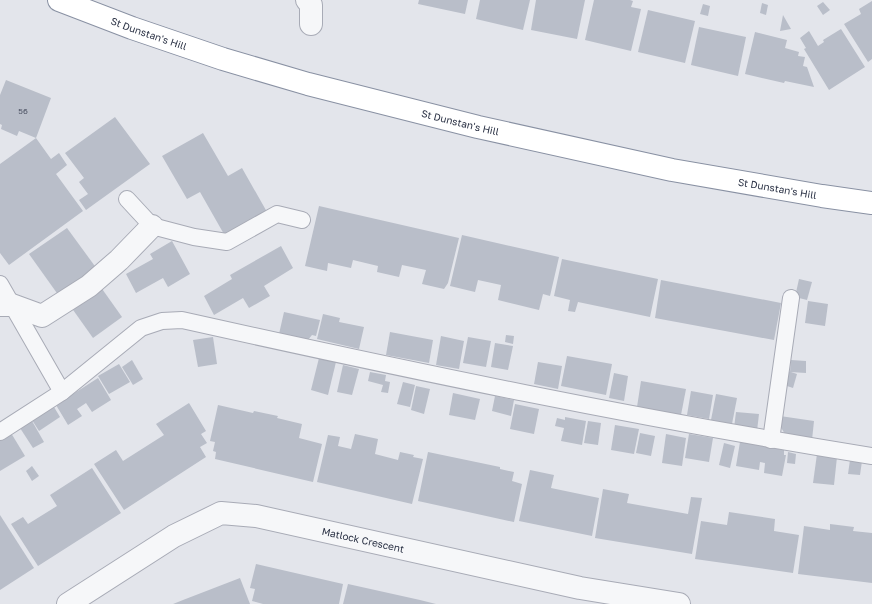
<svg xmlns="http://www.w3.org/2000/svg" width="872" height="604" font-family="'Golos Text',sans-serif">
  <style>
    .building { fill: #b9bec9 }
    .lines { fill: none; stroke-linecap: round; stroke-linejoin: round }
    .service-casing { stroke: #a8abb6; stroke-width: 18 }
    .minor-casing { stroke: #a8abb6; stroke-width: 24 }
    .trunk-casing { stroke: #8991a3; stroke-width: 24 }
    .service { stroke: #f6f7f9; stroke-width: 16 }
    .minor { stroke: #f6f7f9; stroke-width: 22 }
    .trunk { stroke: #fff; stroke-width: 22 }
    .labels { text-anchor: middle; dominant-baseline: central; stroke-width: 4; stroke-linejoin: round; paint-order: stroke }
    .number-label { font-size: 8px; fill: #4e5465 }
    .street-label { font-size: 10px; fill: #2a3144; stroke: #f2f4f8 }
  </style>
  <rect width="100%" height="100%" fill="#e3e5eb"/>
  <g class="building">
    <path d="M419 0H468L465 14 418 4Z"/>
    <path d="M480 0H530L523 30 476 19Z"/>
    <path d="M536 0H585L577 39 531 30Z"/>
    <path d="M594 0H630L633 1 631 7 641 9 631 51 585 40Z"/>
    <path d="M872 1V59L868 62 844 24 861 14 859 9Z"/>
    <path d="M823 2 830 10 823 15 817 6Z"/>
    <path d="M762 3 768 5 766 15 760 13Z"/>
    <path d="M703 4 710 6 708 16 700 14Z"/>
    <path d="M648 10 695 21 685 63 638 52Z"/>
    <path d="M783 15 791 29 780 31Z"/>
    <path d="M699 27 746 37 738 76 691 65Z"/>
    <path d="M841 29 865 67 829 90 804 49 806 48 800 38 809 31 818 46 824 42 823 40Z"/>
    <path d="M755 32 787 40 785 48 799 52 798 56 805 57 803 66 807 67 814 87 785 81 784 83 745 74Z"/>
    <path d="M6 80 51 98 36 138 19 131 17 136 1 129 2 125 0 124V95Z"/>
    <path d="M115 117 150 164 86 210 79 200 88 194 79 182 84 178 65 153Z"/>
    <path d="M203 133 228 176 242 168 267 212 225 236 200 192 187 199 162 156Z"/>
    <path d="M36 138 51 159 59 153 67 165 56 174 83 211 9 265 0 253V164Z"/>
    <path d="M319 206 459 238 448 283 444 289 422 284 426 270 402 265 399 277 377 272 378 266 353 260 351 268 328 263 327 271 305 266Z"/>
    <path d="M67 228 97 269 59 296 29 254Z"/>
    <path d="M462 235 559 257 550 296 543 294 539 310 498 300 501 285 478 280 475 292 450 286Z"/>
    <path d="M172 241 190 274 168 287 163 278 136 293 126 274 153 259 150 254Z"/>
    <path d="M281 246 293 268 264 286 270 296 249 308 243 298 214 315 204 296 232 279 230 275Z"/>
    <path d="M562 259 658 279 650 317 578 302 575 312 568 311 570 300 554 296Z"/>
    <path d="M799 279 812 282 807 300 795 297Z"/>
    <path d="M661 280 781 303 774 340 655 318Z"/>
    <path d="M100 286 122 317 93 338 71 307Z"/>
    <path d="M808 301 828 304 825 326 805 323Z"/>
    <path d="M284 312 320 320 316 336 312 335 307 341 279 334Z"/>
    <path d="M323 314 340 318 339 322 364 327 359 349 317 339Z"/>
    <path d="M390 332 433 340 429 363 386 355Z"/>
    <path d="M506 335 514 336 513 344 505 342Z"/>
    <path d="M441 336 464 341 459 369 436 365Z"/>
    <path d="M213 337 217 364 198 367 193 340Z"/>
    <path d="M468 337 491 341 486 367 463 363Z"/>
    <path d="M495 343 513 346 508 370 491 367Z"/>
    <path d="M567 356 612 364 606 395 561 386Z"/>
    <path d="M319 358 336 362 328 395 311 390Z"/>
    <path d="M132 360 143 379 133 385 122 367Z"/>
    <path d="M791 360 806 361V373L790 372Z"/>
    <path d="M538 362 562 366 558 389 534 384Z"/>
    <path d="M119 364 130 382 109 394 98 376Z"/>
    <path d="M343 365 359 369 352 395 337 392Z"/>
    <path d="M788 371 797 374 793 388 784 385Z"/>
    <path d="M370 372 386 375 385 381 390 382 388 393 381 392 383 385 368 381Z"/>
    <path d="M614 373 628 376 624 401 609 398Z"/>
    <path d="M98 378 111 400 92 412 86 403 77 409 82 416 68 425 56 405Z"/>
    <path d="M641 381 686 389 681 415 637 407Z"/>
    <path d="M403 382 415 385 410 407 397 404Z"/>
    <path d="M416 386 430 389 424 414 411 410Z"/>
    <path d="M691 391 713 395 709 419 687 415Z"/>
    <path d="M453 393 480 399 475 420 449 415Z"/>
    <path d="M716 394 737 398 732 424 711 420Z"/>
    <path d="M495 396 514 400 511 416 492 411Z"/>
    <path d="M189 403 206 431 201 434 207 443 200 447 206 457 124 510 94 464 116 450 123 461 164 435 156 424Z"/>
    <path d="M515 404 539 409 534 434 510 429Z"/>
    <path d="M218 405 253 413 254 411 278 416 277 418 302 424 299 438 322 444 313 482 215 459 216 452 213 451 215 442 210 441Z"/>
    <path d="M54 407 60 417 39 431 32 420Z"/>
    <path d="M736 412 759 414 757 431 734 428Z"/>
    <path d="M780 416 814 421 812 440 786 436 779 424Z"/>
    <path d="M565 417 586 421 582 445 561 441 564 428 555 426 557 418 565 420Z"/>
    <path d="M32 421 44 442 33 448 20 428Z"/>
    <path d="M588 421 601 423 598 445 584 443Z"/>
    <path d="M615 425 639 429 634 454 611 450Z"/>
    <path d="M11 433 25 456 0 471V440Z"/>
    <path d="M640 433 655 436 651 456 636 453Z"/>
    <path d="M355 434 378 439 375 454 398 460 400 452 414 455 413 457 423 459 412 504 317 482 328 435 340 437 338 446 351 449Z"/>
    <path d="M666 434 686 438 682 466 662 463Z"/>
    <path d="M689 434 713 438 709 462 685 458Z"/>
    <path d="M740 442 784 450V455H786L782 476 764 473 765 463 760 462 759 470 736 466Z"/>
    <path d="M724 443 735 446 730 468 719 465Z"/>
    <path d="M428 452 500 467V469L514 472 512 481 522 484 514 522 418 501Z"/>
    <path d="M788 452 796 454 795 464 787 463Z"/>
    <path d="M817 454 837 457 834 485 813 483Z"/>
    <path d="M850 460 862 461 860 475 848 474Z"/>
    <path d="M32 466 39 476 32 481 26 471Z"/>
    <path d="M92 468 121 513 38 566 11 524 23 517 28 524 57 506 50 495Z"/>
    <path d="M530 470 554 475 551 488 599 498 592 536 519 521Z"/>
    <path d="M603 489 629 494 627 503 688 514 691 497 702 498 692 554 595 538Z"/>
    <path d="M729 512 775 519 774 531 799 535 793 573 695 559 701 521 727 525Z"/>
    <path d="M0 515 34 568 0 590Z"/>
    <path d="M830 524 854 527 853 531 872 533V583L798 574 804 526 830 530Z"/>
    <path d="M256 564 343 584 339 604H263L252 601 255 589 250 588Z"/>
    <path d="M240 578 250 604H173L183 600Z"/>
    <path d="M348 584 420 600 436 604H343Z"/>
  </g>
  <g class="lines">
    <g class="service-casing">
      <g id="service">
        <path d="M127 199 152 226 194 237 227 242 277 214 302 220"/>
        <path d="M0 284 62 392"/>
        <path d="M0 432 62 392 141 328 162 321 182 320C411 371 640 419 872 456"/>
        <path d="M771 440 791 298"/>
      </g>
    </g>
    <g class="minor-casing">
      <g id="minor">
        <path d="M307 0 311 5V24"/>
        <path d="M0 305H12L42 316 89 286 119 260 152 226"/>
        <path id="s1" d="M68 604 174 536 221 513 256 516 580 588 679 604"/>
      </g>
    </g>
    <g class="trunk-casing">
      <g id="trunk">
        <path id="s2" d="M59 0 132 28 223 59 308 84 478 127 672 170 822 196 872 203"/>
      </g>
    </g>
    <use href="#service" class="service"/>
    <use href="#minor" class="minor"/>
    <use href="#trunk" class="trunk"/>
  </g>
  <g class="labels">
    <g class="number-label">
      <text x="23" y="111">56</text>
    </g>
    <g class="street-label">
      <text stroke="none"><textPath href="#s2" startOffset="96">St Dunstan's Hill</textPath></text>
      <text stroke="none"><textPath href="#s2" startOffset="420">St Dunstan's Hill</textPath></text>
      <text stroke="none"><textPath href="#s2" startOffset="744">St Dunstan's Hill</textPath></text>
      <text stroke="none"><textPath href="#s1" startOffset="323">Matlock Crescent</textPath></text>
    </g>
  </g>
</svg>
